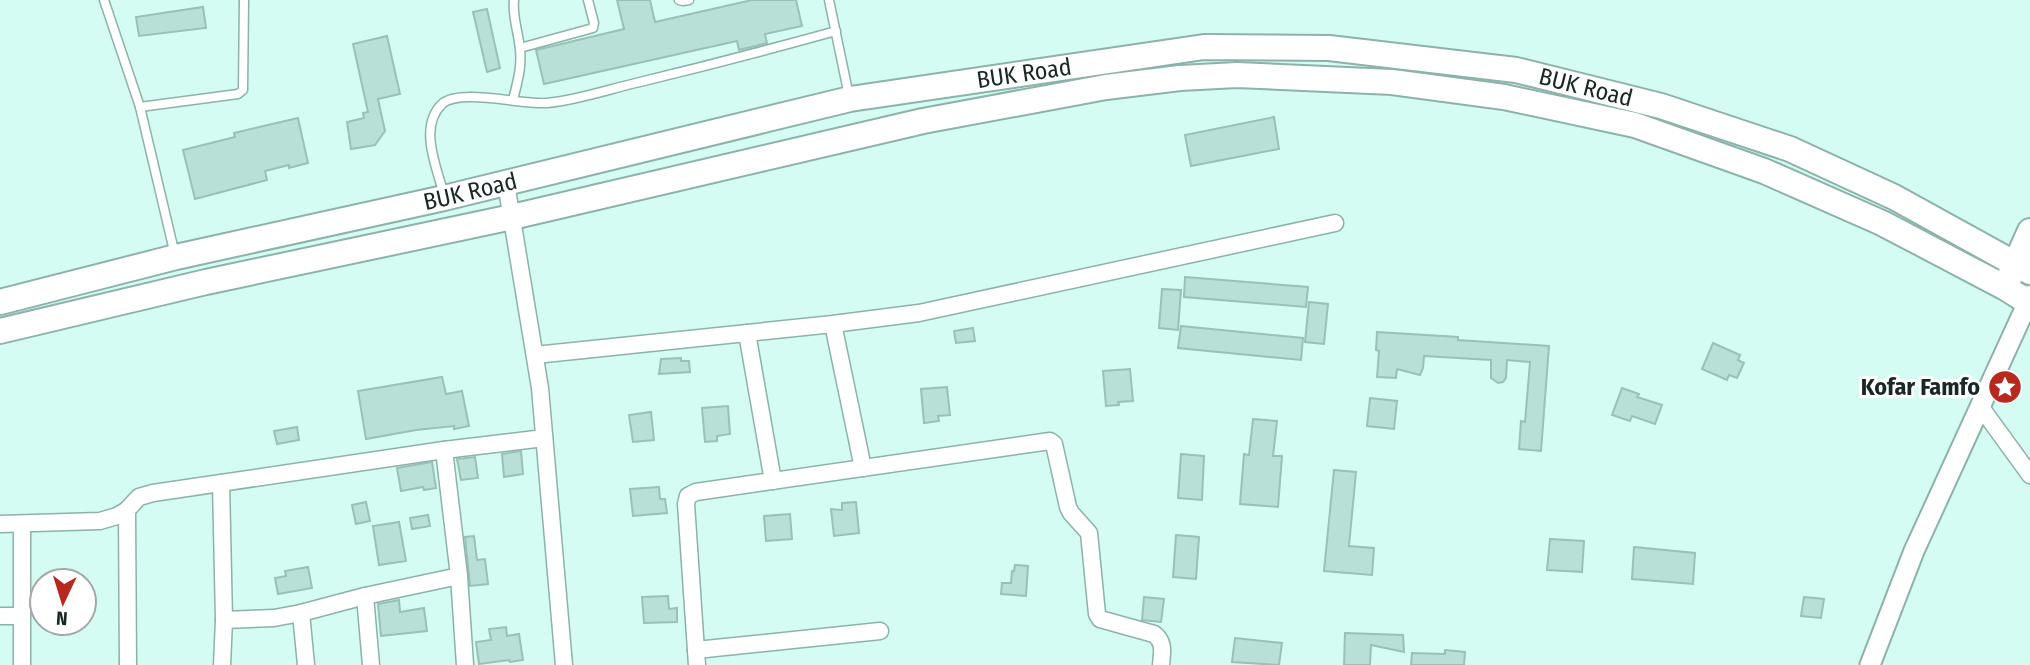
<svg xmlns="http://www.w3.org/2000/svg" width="2030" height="665" font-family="'Fira Sans Condensed',sans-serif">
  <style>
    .building { fill: #b9e0d7; stroke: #9ac0b7; stroke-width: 2 }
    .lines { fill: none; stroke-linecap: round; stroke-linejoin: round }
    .service-casing { stroke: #8cb2a9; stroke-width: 11 }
    .minor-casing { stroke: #8cb2a9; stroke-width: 19 }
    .tertiary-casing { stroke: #8cb2a9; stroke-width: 23 }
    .primary-casing { stroke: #8cb2a9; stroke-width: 28 }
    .service { stroke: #fff; stroke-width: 8 }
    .minor { stroke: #fff; stroke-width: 16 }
    .tertiary { stroke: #fff; stroke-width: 19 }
    .primary { stroke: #fff; stroke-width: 24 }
    .labels { text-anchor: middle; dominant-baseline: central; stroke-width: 6; stroke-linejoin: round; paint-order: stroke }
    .street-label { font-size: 24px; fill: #192825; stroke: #fff }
    .poi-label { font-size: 24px; font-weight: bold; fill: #192825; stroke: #fff; text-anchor: end }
  </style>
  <rect width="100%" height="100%" fill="#d4fcf2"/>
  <g class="building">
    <path d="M617 0H650L655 22 752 0H796L802 26 765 34 767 43 739 50 737 41 544 84 536 50 624 29Z"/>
    <path d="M203 7 206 28 139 36 136 17Z"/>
    <path d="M487 9 500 68 487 72 473 12Z"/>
    <path d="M387 36 400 94 378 99 385 131 375 145 351 149 347 122 364 118 363 113 368 112 353 44Z"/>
    <path d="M1274 117 1279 149 1191 166 1185 135Z"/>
    <path d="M298 118 308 163 289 168V165L265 171 267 180 195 199 183 150 235 137 234 133Z"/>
    <path d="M1185 277 1308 287 1306 307 1184 297Z"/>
    <path d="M1162 289 1181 290 1178 330 1159 328Z"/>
    <path d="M1309 302 1328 304 1324 344 1305 342Z"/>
    <path d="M1181 326 1303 338 1301 360 1178 348Z"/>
    <path d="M973 328 975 341 956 343 954 331Z"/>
    <path d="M1377 332 1458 337V340L1549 346 1541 451 1519 449 1521 421 1525 422 1530 362 1507 360 1506 378 1503 382 1498 383 1491 378V360L1424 356 1423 368 1420 375 1397 369 1396 378 1377 377 1379 351 1376 350Z"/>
    <path d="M1713 343 1740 355 1738 360 1744 363 1737 378 1729 375 1727 380 1702 369Z"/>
    <path d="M681 358V361H689L690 372 659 374 661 359Z"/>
    <path d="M1130 369 1133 401 1118 402 1119 405 1106 406 1103 371Z"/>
    <path d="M442 377 446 394 462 391 469 426 454 429V426L416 430 366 439 358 391Z"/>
    <path d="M947 387 950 415 938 416 939 421 924 423 921 389Z"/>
    <path d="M1622 388 1639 394 1637 397 1662 405 1655 424 1632 416 1630 421 1612 415Z"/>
    <path d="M1370 398 1397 401 1394 429 1367 426Z"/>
    <path d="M728 406 730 434 717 436V441L705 442 702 408Z"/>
    <path d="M651 412 654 440 633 442 629 415Z"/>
    <path d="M1253 419 1277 421 1273 456H1282L1278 507 1240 504 1244 454 1249 455Z"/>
    <path d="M297 427 299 440 277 444 274 431Z"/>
    <path d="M521 451 523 474 504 477 502 454Z"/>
    <path d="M1181 454 1204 456 1202 500 1178 498Z"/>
    <path d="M475 457 478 478 461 480 457 459Z"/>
    <path d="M432 462 436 488 424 490 423 487 401 491 397 468Z"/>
    <path d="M1334 470 1356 472 1349 546 1374 548 1372 575 1324 571Z"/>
    <path d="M659 487 660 499H665L667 513 633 516 630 489Z"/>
    <path d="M366 502 370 521 356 524 352 505Z"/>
    <path d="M856 502 859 533 834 536 831 509 842 510V503Z"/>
    <path d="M790 514 792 539 766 541 764 516Z"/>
    <path d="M428 515 430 526 412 529 410 518Z"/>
    <path d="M399 522 406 561 379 565 373 526Z"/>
    <path d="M1176 535 1199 537 1196 579 1173 577Z"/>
    <path d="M474 536 477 560 485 559 488 584 470 586 465 537Z"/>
    <path d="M1550 539 1584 541 1582 572 1547 570Z"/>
    <path d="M1634 547 1695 553 1693 584 1632 579Z"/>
    <path d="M1015 565 1028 566 1026 596 1001 594 1002 583H1011L1012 571H1014Z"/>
    <path d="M308 567 312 588 278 594 275 578 286 576 285 571Z"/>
    <path d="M668 596 669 609 677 608V622L644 623 642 597Z"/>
    <path d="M1144 597 1164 599 1161 622 1142 620Z"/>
    <path d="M1804 597 1824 599 1821 618 1801 616Z"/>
    <path d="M399 600 400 612 424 608 427 631 381 636 378 604Z"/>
    <path d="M506 627 507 636 519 634 523 660 510 662 509 660 479 664 476 642 491 640 489 629Z"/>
    <path d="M1345 633 1403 635 1404 652 1371 645 1370 665H1344Z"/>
    <path d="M1235 638 1282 643 1279 665 1232 662Z"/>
    <path d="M1445 650 1465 652 1464 665H1411L1412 653 1445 654Z"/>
  </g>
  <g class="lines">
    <g class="service-casing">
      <g id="service">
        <path d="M104 0 140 107 175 255"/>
        <path d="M679 0 683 1 689 0"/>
        <path d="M829 0 849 96"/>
        <path d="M520 48 593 28 594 23 588 0"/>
        <path d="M513 100C517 83 522 68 520 50 519 34 512 17 514 0"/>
        <path d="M140 107 238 94 243 90 244 0"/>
        <path d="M444 195C437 168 418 127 442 104 460 88 522 105 547 103 579 100 609 89 640 82 706 66 771 49 836 31"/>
      </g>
    </g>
    <g class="minor-casing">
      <g id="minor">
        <path d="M506 183 540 388 564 665"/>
        <path d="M833 324 863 468"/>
        <path d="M747 333 773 481"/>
        <path d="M535 355 833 324 919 313 1335 223"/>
        <path d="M1980 406 2030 475"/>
        <path d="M444 450 459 576 465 665"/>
        <path d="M221 483 224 620 222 665"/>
        <path d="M127 510 128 665"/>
        <path d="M0 524 100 521 117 516 127 510 139 497 153 493 444 450 544 438"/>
        <path d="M365 596 371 665"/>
        <path d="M301 613 306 665"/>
        <path d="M0 616H22"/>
        <path d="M224 620 274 618 301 613 365 596 459 576"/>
        <path d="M696 650 880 631"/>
        <path d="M22 665V524"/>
        <path d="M697 665 686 504 688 496 696 492 1050 441 1054 444 1068 507 1071 513 1089 533 1097 614 1100 619 1154 634C1165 642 1162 653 1161 665"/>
      </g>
    </g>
    <g class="tertiary-casing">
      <path id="tertiary" d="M1870 665 1914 551 2028 302"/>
    </g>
    <g class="primary-casing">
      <g id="primary">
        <path d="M2009 278 2030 231"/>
        <path id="s1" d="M0 302 176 257 444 198 850 99 1204 47 1329 48 1516 70 1661 106 1790 149 1894 197 2030 272"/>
        <path d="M0 331 206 282 512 217 923 121 1106 87 1180 78 1237 75 1392 82 1504 97 1635 125 1764 171 1882 223 2004 287 2028 302 2030 298"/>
      </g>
    </g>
    <use href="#service" class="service"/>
    <use href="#minor" class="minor"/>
    <use href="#tertiary" class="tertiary"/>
    <use href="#primary" class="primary"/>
  </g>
  <defs>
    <g id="sight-disc" transform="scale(1.75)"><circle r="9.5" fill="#b7291f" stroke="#fff"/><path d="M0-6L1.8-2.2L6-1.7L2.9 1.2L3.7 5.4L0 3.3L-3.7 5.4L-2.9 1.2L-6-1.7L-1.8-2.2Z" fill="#fff"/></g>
  </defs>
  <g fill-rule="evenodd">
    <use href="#sight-disc" x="2005" y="387"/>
  </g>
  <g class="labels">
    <g class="street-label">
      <text stroke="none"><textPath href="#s1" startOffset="1050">BUK Road</textPath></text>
      <text stroke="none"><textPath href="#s1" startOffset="1617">BUK Road</textPath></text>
      <text stroke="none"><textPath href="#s1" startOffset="483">BUK Road</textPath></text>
    </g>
    <g class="poi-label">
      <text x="1980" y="387">Kofar Famfo</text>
    </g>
  </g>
  <g transform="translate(63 602) rotate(184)"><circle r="33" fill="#ffffff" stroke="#a3a9a8" stroke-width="2"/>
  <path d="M0-5L12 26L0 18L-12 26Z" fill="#b7291f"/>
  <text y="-10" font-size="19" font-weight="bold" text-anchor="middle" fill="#192825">N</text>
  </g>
</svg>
